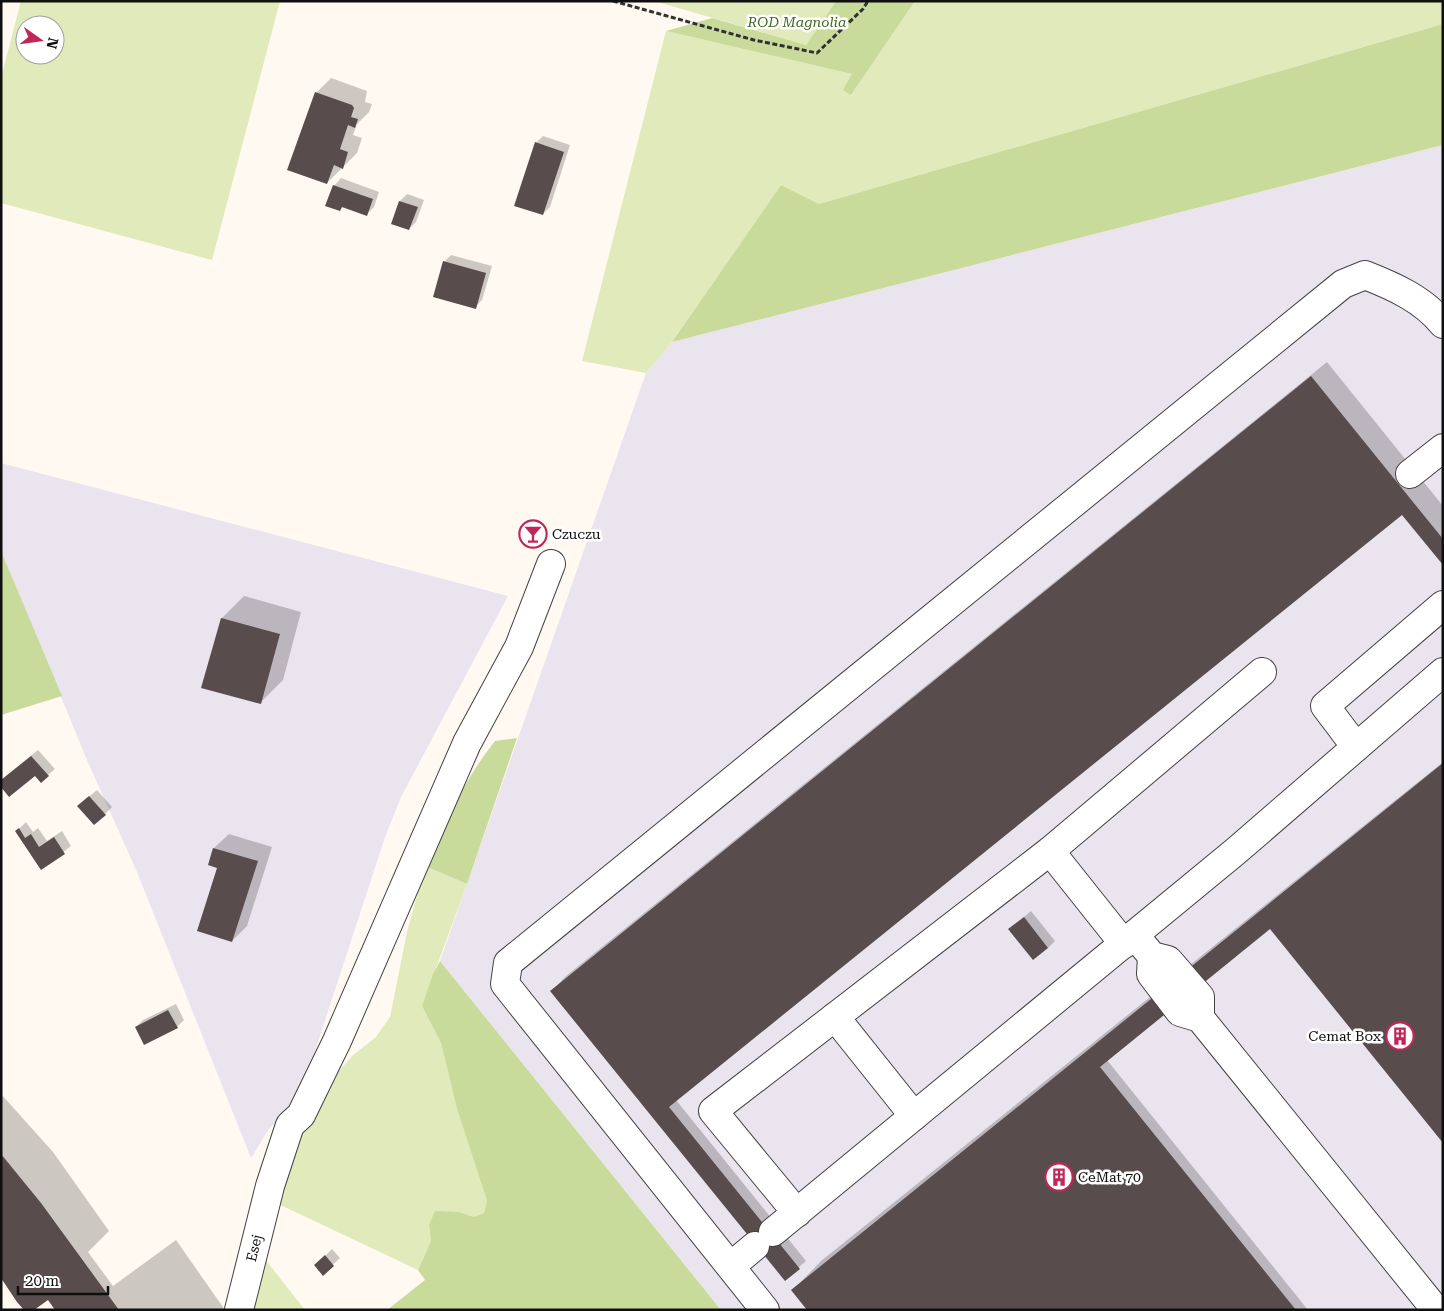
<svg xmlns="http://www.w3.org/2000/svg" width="1444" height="1311" font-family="'Roboto Serif',serif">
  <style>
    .industrial { fill: #eae4ee }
    .green { fill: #e0eabb; fill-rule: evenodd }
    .forest { fill: #c8db9a }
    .shadow { fill: #0003 }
    .building { fill: #584d4c }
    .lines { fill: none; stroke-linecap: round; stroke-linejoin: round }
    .minor-casing { stroke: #424242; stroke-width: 30 }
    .path { stroke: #313131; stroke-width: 3; stroke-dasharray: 5 2.5; stroke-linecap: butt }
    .minor { stroke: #fff; stroke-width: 28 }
    .labels { text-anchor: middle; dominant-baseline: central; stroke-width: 5; stroke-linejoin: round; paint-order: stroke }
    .park-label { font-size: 14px; font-style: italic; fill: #41681f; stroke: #fff }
    .poi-label { font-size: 14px; fill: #0f0f0f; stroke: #fff; text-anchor: start }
    .street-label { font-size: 14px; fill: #0f0f0f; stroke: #fff }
  </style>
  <rect width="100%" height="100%" fill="#fff9f2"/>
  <g class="industrial">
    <path d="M1443 145V1310H721L440 961 646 373 672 342Z"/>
    <path d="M1 463 508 596 401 797 385 837 300 1097 269 1129 251 1158 137 872 87 760 1 551Z"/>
  </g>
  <g class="green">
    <path d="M21 1H280L212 260 1 203V78ZM25 25H55V55H25Z"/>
    <path d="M654 1H836L806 45Z"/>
    <path d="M915 1H1443V24L819 204 781 185 672 342 646 373 582 361 666 31 852 74 851 95Z"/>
    <path d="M425 866 467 884 422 1006 441 1043 457 1109 487 1201 484 1213 474 1217 459 1212 429 1225 431 1241 418 1270 272 1201 290 1145 312 1119 339 1071 352 1056 376 1037 390 1017 407 932Z"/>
    <path d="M261 1254 305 1310H249Z"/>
  </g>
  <g class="forest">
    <path d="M836 1H915L851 95 843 90 852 74 666 31 712 18 806 45Z"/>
    <path d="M1443 24V145L672 342 781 185 819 204Z"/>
    <path d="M1 551 62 696 1 715Z"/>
    <path d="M517 738 467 884 425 866C445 822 464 780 495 741Z"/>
    <path d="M440 961 721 1310H387L425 1280 418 1270 431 1241 429 1225 435 1211 459 1212 474 1217 484 1213 487 1201 457 1109 441 1043 422 1006 433 974Z"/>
  </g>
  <g class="shadow">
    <path d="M331 78 367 91 365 102 372 104 369 112 357 124 353 135 362 138 357 153 327 183 316 93Z"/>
    <path d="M543 136 570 145 550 207 543 214 536 143Z"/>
    <path d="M341 178 379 192 374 207 367 214 344 206 340 210 334 186Z"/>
    <path d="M407 194 424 200 416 222 409 229 393 223 400 201Z"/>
    <path d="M451 255 492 266 482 300 475 307 444 262Z"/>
    <path d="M1327 362 1443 506V563L1402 513 676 1100 806 1261 785 1279 552 991 566 976Z"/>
    <path d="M244 596 301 612 283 680 261 702 222 618Z"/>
    <path d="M38 750 55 769 48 775 6 776Z"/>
    <path d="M1443 762V1141L1271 927 1107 1060 1308 1310H809L793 1290 821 1261Z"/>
    <path d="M97 790 112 807 105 814 86 799Z"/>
    <path d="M26 822 33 832 38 828 47 841 62 831 71 846 41 869 17 831Z"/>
    <path d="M229 834 272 847 247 926 232 941 218 867 210 864 214 848Z"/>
    <path d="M1031 911 1055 941 1048 948 1010 929Z"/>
    <path d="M176 1004 184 1020 177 1027H136L143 1020Z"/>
    <path d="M1 1094 53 1152 109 1231 88 1252 113 1286 176 1240 225 1310H56L48 1298 1 1278Z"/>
    <path d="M332 1249 340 1258 323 1274 322 1259Z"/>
  </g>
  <g class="building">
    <path d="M315 92 352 105 354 108 351 117 358 119 355 128 348 125 340 149 348 152 343 169 334 165 327 184 287 170Z"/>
    <path d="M535 142 564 152 543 215 514 206Z"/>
    <path d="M333 185 373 199 367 216 342 207 340 211 325 206Z"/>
    <path d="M399 201 418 207 409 230 391 224Z"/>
    <path d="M443 261 486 273 476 309 433 297Z"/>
    <path d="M1311 376 1443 539V565L1402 515 669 1107 800 1269 785 1281 550 991Z"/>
    <path d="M221 618 280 634 261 704 201 688Z"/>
    <path d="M31 756 49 776 41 783 35 776 9 797 1 787V780Z"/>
    <path d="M1443 763V1143L1270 929 1100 1067 1296 1310H807L791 1290Z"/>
    <path d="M89 796 106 815 94 825 77 806Z"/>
    <path d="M19 828 25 838 31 834 39 847 54 837 65 854 41 870 15 831Z"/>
    <path d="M213 848 258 861 232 942 197 931 217 868 208 865Z"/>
    <path d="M1024 917 1048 948 1033 960 1008 929Z"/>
    <path d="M168 1010 178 1028 144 1045 135 1027Z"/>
    <path d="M1 1154 41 1203 119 1310H55L48 1300 34 1310H24L17 1302 1 1278Z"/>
    <path d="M325 1255 334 1266 323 1276 314 1265Z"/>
  </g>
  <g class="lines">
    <g class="minor-casing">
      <g id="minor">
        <path d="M1410 474 1443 448"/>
        <path d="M1356 747 1325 706 1443 605"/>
        <path d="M1050 851 1124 944"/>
        <path d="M1141 943 1152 956 1168 960 1200 997V1018"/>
        <path d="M1152 956 1151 974 1180 1012 1200 1018 1436 1310"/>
        <path d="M835 1017 914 1116"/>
        <path d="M797 1213 713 1111 1050 851 1262 672"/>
        <path d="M773 1232 1236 851 1443 672"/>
        <path d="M731 1266 755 1246"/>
        <path d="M239 1310 270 1186 290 1125 301 1115 337 1041 467 743 519 647 551 564"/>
        <path d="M765 1310 505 984 508 963 1343 284 1365 275C1393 286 1423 299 1443 324"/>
      </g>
    </g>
    <path class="path" d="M613 1 754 40 817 53 863 9 868 1"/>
    <use href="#minor" class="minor"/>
  </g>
  <defs>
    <g id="bar-ring" transform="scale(1.4375)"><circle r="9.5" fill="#fff" stroke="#c02757" stroke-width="1.5"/><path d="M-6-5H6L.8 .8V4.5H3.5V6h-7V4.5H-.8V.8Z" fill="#c02757"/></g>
    <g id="building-ring" transform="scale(1.4375)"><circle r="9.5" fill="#fff" stroke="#c02757" stroke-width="1.5"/><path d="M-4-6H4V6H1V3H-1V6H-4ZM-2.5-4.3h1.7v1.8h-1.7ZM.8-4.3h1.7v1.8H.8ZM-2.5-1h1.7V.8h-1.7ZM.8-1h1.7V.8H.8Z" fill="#c02757"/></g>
  </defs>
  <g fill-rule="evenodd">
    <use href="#bar-ring" x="533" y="534"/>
    <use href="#building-ring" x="1400" y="1036"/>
    <use href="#building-ring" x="1059" y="1177"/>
  </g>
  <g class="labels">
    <g class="park-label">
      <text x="797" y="22">ROD Magnolia</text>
    </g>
    <g class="poi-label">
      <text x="552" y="534">Czuczu</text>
      <text x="1381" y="1036" text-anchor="end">Cemat Box</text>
      <text x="1078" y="1177">CeMat 70</text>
    </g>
    <g class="street-label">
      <text transform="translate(254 1248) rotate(-76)">Esej</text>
    </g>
  </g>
  <rect width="1444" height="1311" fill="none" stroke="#0f0f0f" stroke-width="5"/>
  <g transform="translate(40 40) rotate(104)"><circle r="24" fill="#ffffff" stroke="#9f9f9f"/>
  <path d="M0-4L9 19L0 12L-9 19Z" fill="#c02757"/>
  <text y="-8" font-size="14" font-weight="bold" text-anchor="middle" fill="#0f0f0f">N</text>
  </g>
  <path d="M18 1286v8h90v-8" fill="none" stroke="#0f0f0f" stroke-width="2.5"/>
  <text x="25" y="1286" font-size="15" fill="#0f0f0f" stroke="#ffffff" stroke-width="4" paint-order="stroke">20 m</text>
</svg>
